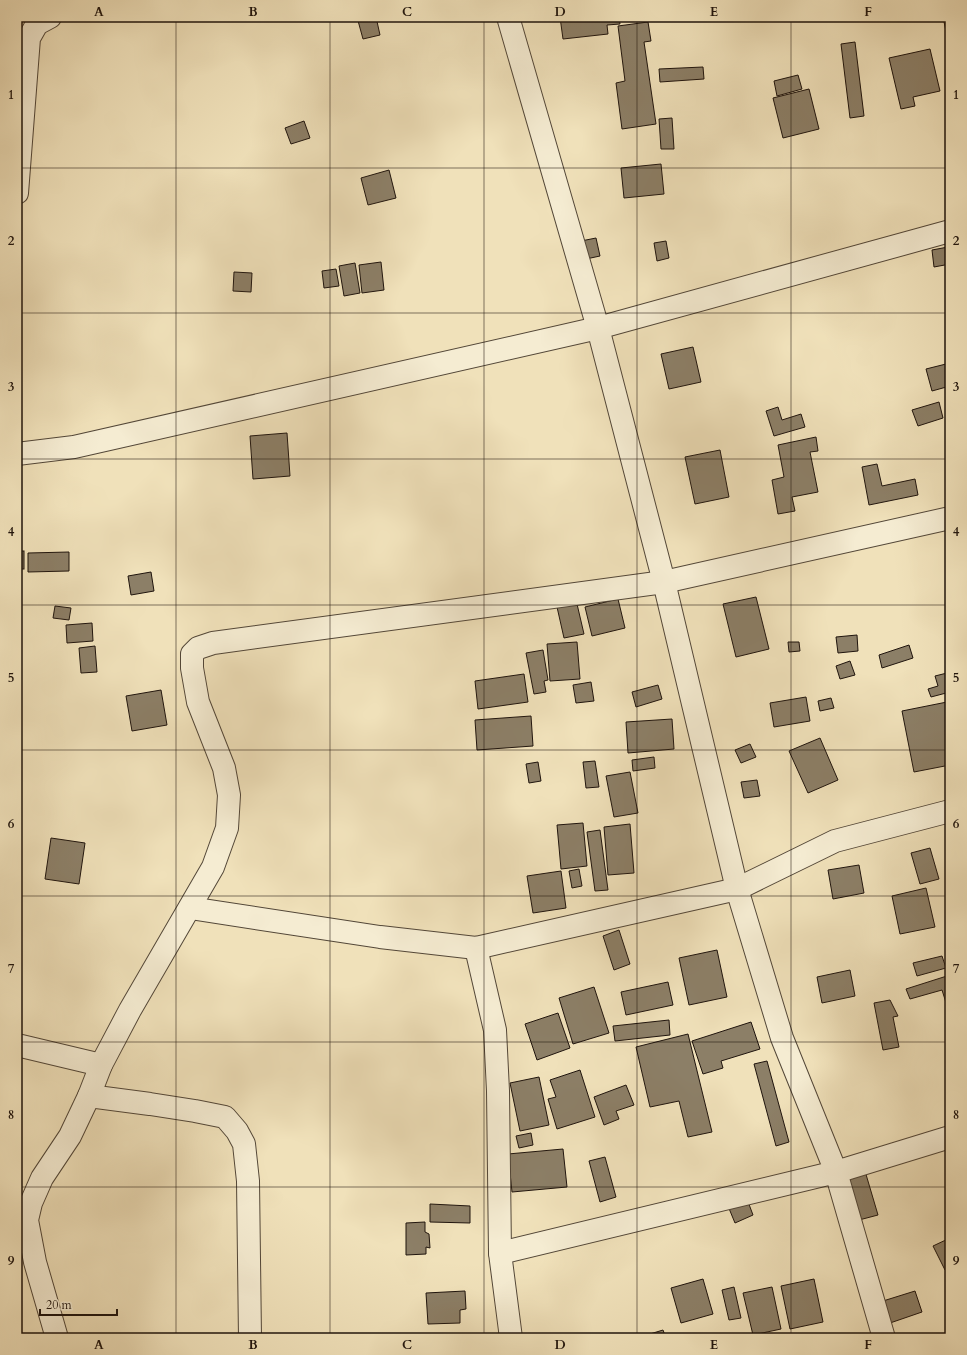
<svg xmlns="http://www.w3.org/2000/svg" width="967" height="1355" font-family="Cardo,serif">
  <style>
    .building { fill: #8c7f67; stroke: #1f140d }
    .lines { fill: none; stroke-linecap: round; stroke-linejoin: round }
    .minor-casing { stroke: #534738; stroke-width: 24 }
    .minor { stroke: #f5ecd2; stroke-width: 22 }
    .grid { fill: none; stroke: #1f140d; stroke-width: 1; stroke-opacity: 0.55 }
    .neatline { fill: none; stroke: #1f140d; stroke-width: 1.5 }
    .grid-label { font-size: 13px; text-anchor: middle; font-weight: bold; fill: #1f140d }
  </style>
  <rect width="100%" height="100%" fill="#f0e1ba"/>
  <filter id="stains"><feTurbulence type="fractalNoise" baseFrequency=".005" numOctaves="4"/><feColorMatrix values="0 0 0 0 .2 0 0 0 0 .09 0 0 0 0 .02 0 0 0 .5 -.17"/></filter>
  <radialGradient id="worn" r=".72"><stop offset=".6" stop-color="#630" stop-opacity="0"/><stop offset="1" stop-color="#630" stop-opacity=".3"/></radialGradient>
  <g class="building">
    <path d="M357 17H376L380 35 363 39Z"/>
    <path d="M560 17H619L620 24 607 25 608 34 563 39Z"/>
    <path d="M813 17H824L814 20Z"/>
    <path d="M943 17H950V46H949Z"/>
    <path d="M648 22 651 41 644 42 656 124 622 129 616 83 625 81 618 26Z"/>
    <path d="M855 42 864 116 850 118 841 44Z"/>
    <path d="M930 49 940 91 913 97 915 106 901 109 889 58Z"/>
    <path d="M703 67 704 79 660 82 659 69Z"/>
    <path d="M798 75 802 89 777 96 774 81Z"/>
    <path d="M809 89 819 129 783 138 773 98Z"/>
    <path d="M672 118 674 149H661L659 119Z"/>
    <path d="M304 121 310 138 291 144 285 128Z"/>
    <path d="M661 164 664 194 624 198 621 168Z"/>
    <path d="M389 170 396 198 368 205 361 178Z"/>
    <path d="M596 238 600 256 586 259 581 241Z"/>
    <path d="M666 241 669 258 657 261 654 243Z"/>
    <path d="M948 247 950 264 934 267 932 250Z"/>
    <path d="M381 262 384 290 362 293 359 265Z"/>
    <path d="M355 263 360 293 344 296 339 266Z"/>
    <path d="M336 269 339 286 324 288 322 271Z"/>
    <path d="M234 272 252 273 251 292 233 291Z"/>
    <path d="M693 347 701 382 669 389 661 354Z"/>
    <path d="M950 363V386L932 391 926 369Z"/>
    <path d="M939 402 943 418 918 426 912 410Z"/>
    <path d="M950 402V421L946 403Z"/>
    <path d="M778 407 782 420 801 414 805 427 774 436 766 411Z"/>
    <path d="M287 433 290 476 253 479 250 436Z"/>
    <path d="M816 437 818 451 810 452 818 492 792 497 795 511 778 514 772 480 784 477 778 445Z"/>
    <path d="M720 450 729 497 695 504 685 457Z"/>
    <path d="M877 464 882 486 915 479 918 495 869 505 862 467Z"/>
    <rect x="17" y="551" width="7" height="18"/>
    <path d="M69 552V571L28 572V553Z"/>
    <path d="M151 572 154 591 131 595 128 576Z"/>
    <path d="M756 597 769 649 736 657 723 604Z"/>
    <path d="M618 599 625 628 592 636 585 607Z"/>
    <path d="M577 604 584 634 564 638 557 607Z"/>
    <path d="M55 606 71 608 69 620 53 618Z"/>
    <path d="M92 623 93 641 67 643 66 625Z"/>
    <path d="M857 635 858 651 838 653 836 637Z"/>
    <path d="M577 642 580 679 550 681 547 644Z"/>
    <path d="M788 642H799L800 651 789 652Z"/>
    <path d="M909 645 913 658 882 668 879 655Z"/>
    <path d="M95 646 97 672 81 673 79 648Z"/>
    <path d="M543 650 548 680 544 681 546 692 534 694 526 653Z"/>
    <path d="M850 661 855 675 840 679 836 666Z"/>
    <path d="M947 673 950 684V692L931 697 928 689 938 686 935 676Z"/>
    <path d="M524 674 528 702 478 709 475 681Z"/>
    <path d="M591 682 594 701 576 703 573 685Z"/>
    <path d="M658 685 662 699 636 707 632 692Z"/>
    <path d="M161 690 167 725 132 731 126 696Z"/>
    <path d="M806 697 810 721 774 727 770 703Z"/>
    <path d="M831 698 834 708 820 711 818 701Z"/>
    <path d="M947 702 950 715V765L914 772 902 711Z"/>
    <path d="M531 716 533 746 477 750 475 720Z"/>
    <path d="M672 719 674 749 628 753 626 722Z"/>
    <path d="M820 738 838 780 808 793 789 751Z"/>
    <path d="M750 744 756 757 741 763 735 750Z"/>
    <path d="M654 757 655 768 633 771 632 760Z"/>
    <path d="M595 761 599 787 586 788 583 762Z"/>
    <path d="M538 762 541 781 529 783 526 764Z"/>
    <path d="M630 772 638 813 614 817 606 776Z"/>
    <path d="M757 780 760 796 744 798 741 782Z"/>
    <path d="M583 823 587 866 561 869 557 825Z"/>
    <path d="M630 824 634 873 608 875 604 827Z"/>
    <path d="M600 830 608 890 595 891 587 832Z"/>
    <path d="M51 838 85 843 79 884 45 879Z"/>
    <path d="M930 848 939 879 920 884 911 853Z"/>
    <path d="M859 865 864 893 833 899 828 870Z"/>
    <path d="M579 869 582 886 572 888 569 871Z"/>
    <path d="M561 871 566 908 533 913 527 876Z"/>
    <path d="M926 888 935 927 900 934 892 896Z"/>
    <path d="M619 930 630 964 614 970 603 936Z"/>
    <path d="M717 950 727 997 689 1005 679 958Z"/>
    <path d="M942 956 946 968 917 976 913 963Z"/>
    <path d="M850 970 855 996 822 1003 817 977Z"/>
    <path d="M950 975V1008L948 1009 942 990 910 999 906 989Z"/>
    <path d="M668 982 673 1005 626 1015 621 992Z"/>
    <path d="M594 987 609 1033 573 1044 559 998Z"/>
    <path d="M890 1000 898 1016 893 1017 899 1047 883 1050 874 1003Z"/>
    <path d="M558 1013 570 1048 537 1060 525 1024Z"/>
    <path d="M669 1020 670 1035 615 1041 613 1026Z"/>
    <path d="M751 1022 760 1049 721 1061 723 1068 703 1074 692 1041Z"/>
    <path d="M688 1034 712 1132 688 1137 679 1101 650 1107 636 1047Z"/>
    <path d="M767 1061 789 1142 776 1146 754 1064Z"/>
    <path d="M580 1070 595 1117 557 1129 548 1099 556 1097 550 1080Z"/>
    <path d="M539 1077 549 1125 520 1131 510 1083Z"/>
    <path d="M626 1085 634 1105 616 1111 619 1119 604 1125 594 1097Z"/>
    <path d="M531 1133 533 1145 519 1148 516 1136Z"/>
    <path d="M563 1149 567 1187 512 1192 508 1154Z"/>
    <path d="M605 1157 616 1197 600 1202 589 1161Z"/>
    <path d="M865 1171 878 1215 859 1220 847 1176Z"/>
    <path d="M747 1199 753 1215 735 1223 728 1206Z"/>
    <path d="M430 1204 470 1206V1223L430 1222Z"/>
    <path d="M425 1222V1232L429 1234 430 1248 426 1247V1254L406 1255V1223Z"/>
    <path d="M950 1238V1268L945 1270 933 1246Z"/>
    <path d="M703 1279 713 1314 681 1323 671 1288Z"/>
    <path d="M814 1279 823 1322 790 1329 781 1286Z"/>
    <path d="M734 1287 741 1318 729 1320 722 1290Z"/>
    <path d="M772 1287 781 1329 753 1335 743 1293Z"/>
    <path d="M465 1291 466 1309 460 1310V1323L428 1324 426 1293Z"/>
    <path d="M915 1291 922 1312 890 1323 883 1301Z"/>
    <path d="M663 1330 666 1338H652L650 1334Z"/>
    <path d="M390 1335 436 1336V1338H390Z"/>
  </g>
  <g class="lines">
    <g class="minor-casing">
      <g id="minor">
        <path d="M508 17 598 328 664 582 737 889 782 1038 836 1172 884 1338"/>
        <path d="M17 193 29 38 37 24 50 17"/>
        <path d="M17 454 74 447 598 328 950 231"/>
        <path d="M190 908 380 937 476 948 737 889 835 841 950 811"/>
        <path d="M476 948 495 1030 498 1091 500 1253 511 1338"/>
        <path d="M17 1045 101 1065"/>
        <path d="M89 1096 150 1104 195 1111 225 1117 237 1131 244 1144 248 1181 250 1338"/>
        <path d="M500 1253 836 1172 950 1137"/>
        <path d="M57 1338 35 1262 27 1220 31 1203 42 1178 70 1136 89 1096 101 1065 130 1010 213 867 227 828 229 795 224 768 198 702 192 668V654L198 648 213 643 664 582 950 518"/>
      </g>
    </g>
    <use href="#minor" class="minor"/>
  </g>
  <path class="grid" d="M176 17V1338M330 17V1338M484 17V1338M637 17V1338M791 17V1338M17 168H950M17 313H950M17 459H950M17 605H950M17 750H950M17 896H950M17 1042H950M17 1187H950"/>
  <rect width="967" height="1355" fill="none" stroke="#f0e1ba" stroke-width="44"/>
  <path d="M40 1309v6h77v-6" fill="none" stroke="#1f140d" stroke-width="2"/>
  <text x="46" y="1309" font-size="12" fill="#1f140d" stroke="#f5ecd2" stroke-width="3" paint-order="stroke">20 m</text>
  <rect x="22" y="22" width="923" height="1311" class="neatline"/>
  <g class="grid-label">
    <text x="99" y="16">A</text>
    <text x="253" y="16">B</text>
    <text x="407" y="16">C</text>
    <text x="560" y="16">D</text>
    <text x="714" y="16">E</text>
    <text x="868" y="16">F</text>
    <text x="11" y="99">1</text>
    <text x="956" y="99">1</text>
    <text x="11" y="245">2</text>
    <text x="956" y="245">2</text>
    <text x="11" y="391">3</text>
    <text x="956" y="391">3</text>
    <text x="11" y="536">4</text>
    <text x="956" y="536">4</text>
    <text x="11" y="682">5</text>
    <text x="956" y="682">5</text>
    <text x="11" y="828">6</text>
    <text x="956" y="828">6</text>
    <text x="11" y="973">7</text>
    <text x="956" y="973">7</text>
    <text x="11" y="1119">8</text>
    <text x="956" y="1119">8</text>
    <text x="11" y="1265">9</text>
    <text x="956" y="1265">9</text>
    <text x="99" y="1349">A</text>
    <text x="253" y="1349">B</text>
    <text x="407" y="1349">C</text>
    <text x="560" y="1349">D</text>
    <text x="714" y="1349">E</text>
    <text x="868" y="1349">F</text>
  </g>
  <rect width="100%" height="100%" filter="url(#stains)"/>
  <rect width="100%" height="100%" fill="url(#worn)"/>
</svg>
